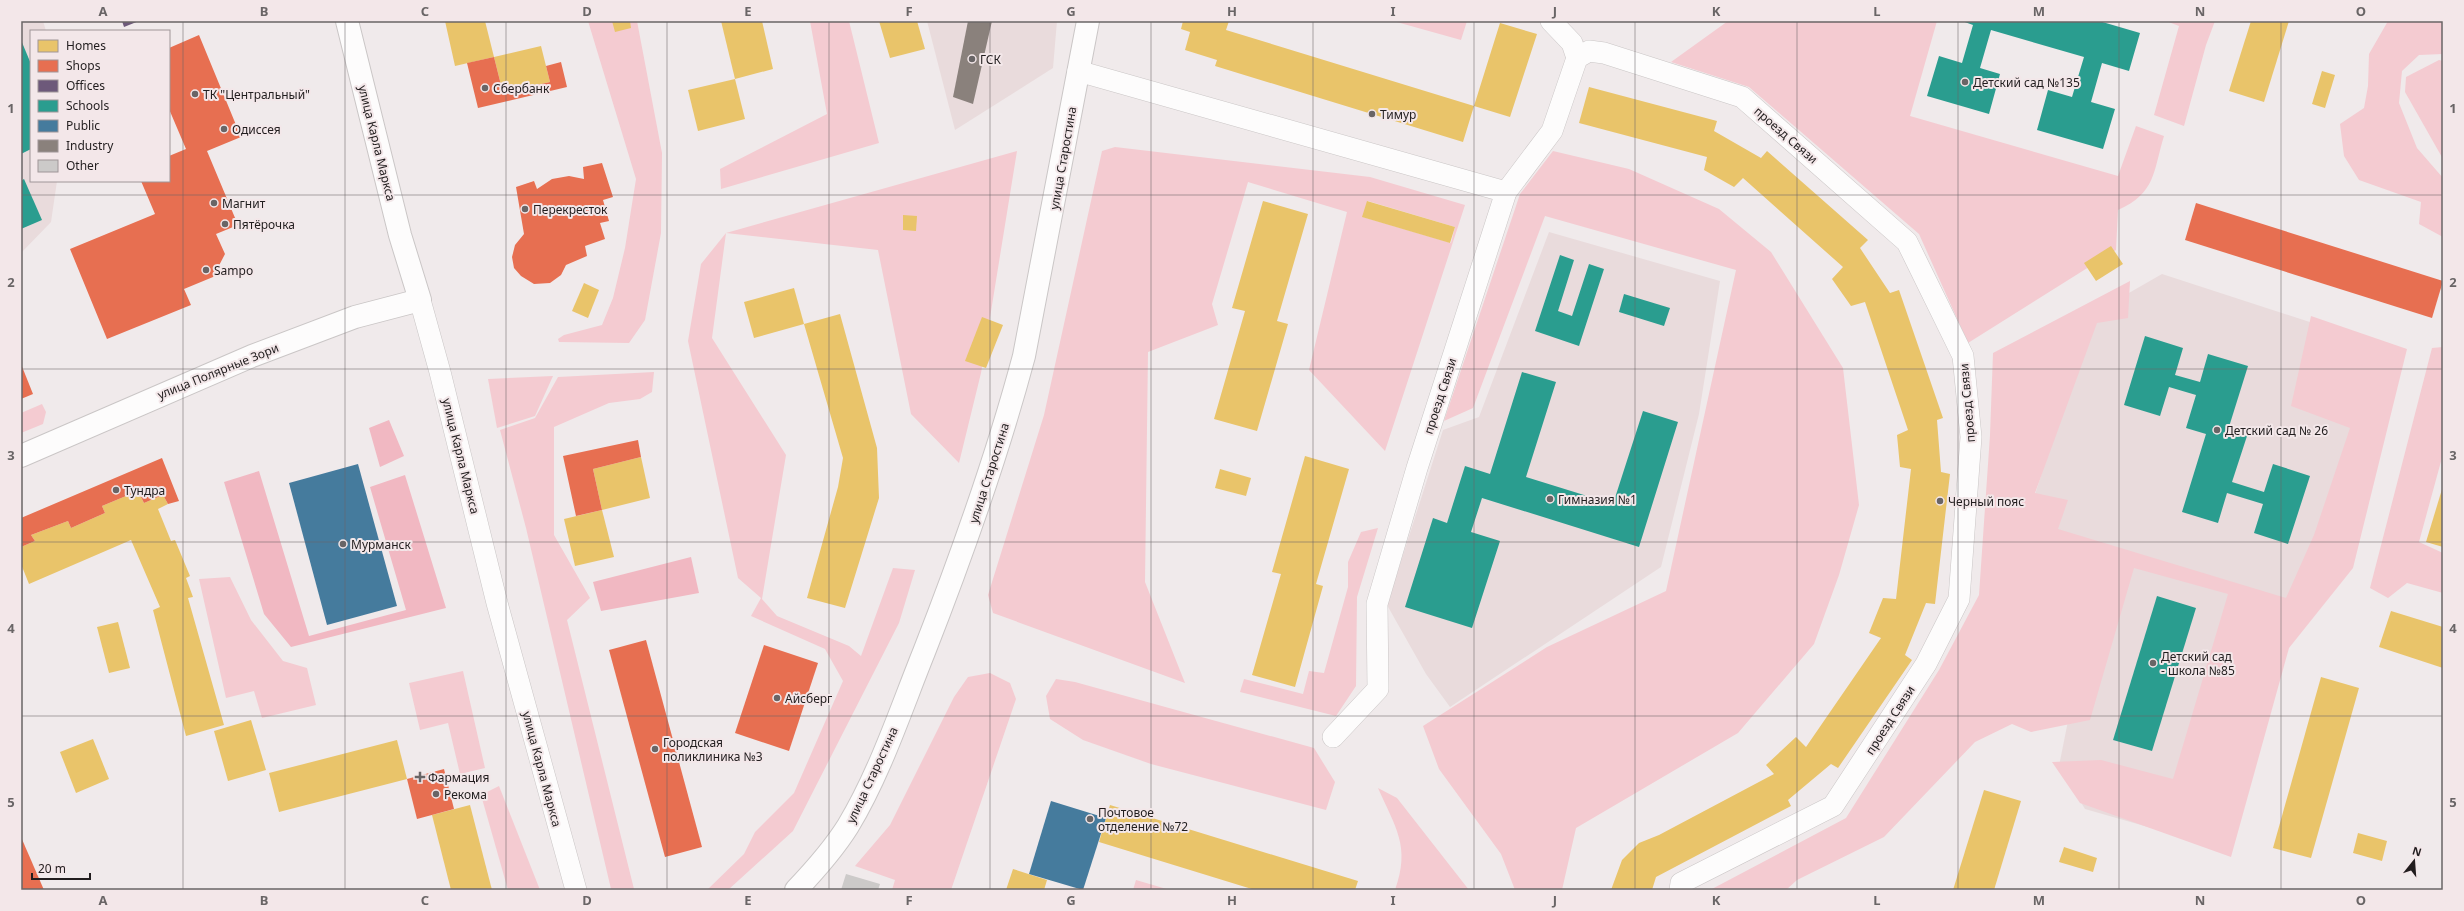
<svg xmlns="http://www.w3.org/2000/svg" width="2464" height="911" font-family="'Noto Sans',sans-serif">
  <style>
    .built { fill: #e9dbdc }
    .green { fill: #f4cbd1; fill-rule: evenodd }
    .forest { fill: #f1b8c2 }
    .homes { fill: #e9c46a }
    .shops { fill: #e76f51 }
    .offices { fill: #6d597a }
    .schools { fill: #2a9d8f }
    .public { fill: #457b9d }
    .industry { fill: #8a817c }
    .building { fill: #cccac9 }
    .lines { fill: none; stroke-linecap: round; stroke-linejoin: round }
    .minor-casing { stroke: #cac6c6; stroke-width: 22 }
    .major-casing { stroke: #cac6c6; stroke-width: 24 }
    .minor { stroke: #fdfcfc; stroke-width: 21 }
    .major { stroke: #fdfcfc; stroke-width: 22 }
    .grid { fill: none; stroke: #696566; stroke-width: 1; stroke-opacity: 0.55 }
    .poi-dot { fill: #696566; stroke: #f3e7e9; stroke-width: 1.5 }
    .labels { text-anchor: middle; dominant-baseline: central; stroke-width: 4; stroke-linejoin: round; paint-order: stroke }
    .poi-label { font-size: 12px; fill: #211d1e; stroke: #f3e7e9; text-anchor: start }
    .street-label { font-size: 12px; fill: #211d1e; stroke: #f3e7e9 }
    .neatline { fill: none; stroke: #696566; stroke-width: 1.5 }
    .grid-label { font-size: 13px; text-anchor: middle; font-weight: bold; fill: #696566 }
  </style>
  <rect width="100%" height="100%" fill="#f0eaeb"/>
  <g class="built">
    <path d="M21 21H43L46 31H31V181H57L51 222 21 253Z"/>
    <path d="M927 21H1057L1053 68 955 130Z"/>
    <path d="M1549 232 1720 281 1699 414 1661 567 1450 707 1426 674 1387 605 1443 430 1479 417Z"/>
    <path d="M2162 274 2371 342 2391 380 2285 604 2211 845 2085 809 2059 766 2075 686 2026 522 2094 313Z"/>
  </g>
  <g class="green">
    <path d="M588 21H637L662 153 661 233 645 320 629 343 559 342 558 339 564 335 602 325 613 298 625 248 636 179Z"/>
    <path d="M810 21H849L879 143 721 189 720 169 827 114Z"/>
    <path d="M1393 21H1467L1461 40Z"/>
    <path d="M1728 21H1937L1910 116 2118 176 2136 126 2164 136C2153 172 2156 193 2118 210L2116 250 1968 343 1919 234 1749 87 1671 62Z"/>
    <path d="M2166 21H2215L2206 45 2184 126 2154 115 2179 26Z"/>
    <path d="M2388 21H2443V54L2419 55 2402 71 2399 103 2417 148 2443 178V237L2419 224 2421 202 2359 180 2344 156 2340 124 2364 108 2368 86 2369 54Z"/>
    <path d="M2439 60 2443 61V159L2405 92 2406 77Z"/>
    <path d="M1115 147 1370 177 1465 205 1385 451 1309 370 1347 212 1248 182 1212 304 1218 325 1148 352 1145 582 1185 683 993 613 988 595 1044 415 1102 151ZM1368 201 1455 227 1451 243 1363 217Z"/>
    <path d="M1017 151 981 373 959 463 911 414 878 250 726 233 712 338 786 455 762 599 777 616 849 646 861 656 893 568 915 570 899 623 793 831 728 890H707L744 854 755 832 794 793 843 681 825 649 751 616 761 598 738 578 688 341 701 264 726 233Z"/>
    <path d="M1553 151 1629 169 1719 209 1771 252 1843 368 1859 505 1839 575 1814 644 1738 733 1576 828 1562 890H1515L1501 854 1439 769 1423 726 1547 647 1666 591 1736 270 1545 216 1473 408 1444 421 1520 194Z"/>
    <path d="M2130 281 2128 318 2097 323 2035 493 2068 500 2058 529 2286 598 2314 535 2350 428 2291 406 2311 316 2407 349 2353 568 2289 648 2231 857 2080 803 2052 762 2101 760 2173 779 2228 594 2134 568 2090 720 2031 732 2012 724 1975 742 1884 837 1797 880 1786 890H1710L1846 818 1939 670 1979 595 1990 435 1993 353Z"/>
    <path d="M2443 347V454L2419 542 2443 553V593L2407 583 2388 598 2370 588 2432 348Z"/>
    <path d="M654 372 652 392 640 399 609 403 554 427V535L590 598 567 620 634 889H611L526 528 500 430 535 418 558 377Z"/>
    <path d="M553 376 535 416 497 428 488 379Z"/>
    <path d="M42 404 46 412 43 424 21 433V413Z"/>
    <path d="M1378 528 1357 597 1356 686 1336 716 1240 692 1244 679 1303 694 1309 671 1324 673 1348 587V562L1361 532Z"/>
    <path d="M230 577 251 620 283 661 307 668 316 705 262 718 254 691 226 698 199 579Z"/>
    <path d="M463 671 485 768 460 774 448 723 420 730 409 683Z"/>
    <path d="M990 673 1010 683 1016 699 951 890H892L895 880 855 866 890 825 954 697 968 677Z"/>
    <path d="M1056 679 1075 682 1314 748 1335 782 1326 810 1151 764 1083 740 1050 719 1046 696Z"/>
    <path d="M499 786 540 890H508L481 795Z"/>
    <path d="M1378 788 1397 798 1469 890H1395C1411 846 1395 827 1378 788Z"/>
    <path d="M1136 880 1170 890H1133Z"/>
  </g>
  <g class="forest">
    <path d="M389 420 404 456 380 467 369 428Z"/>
    <path d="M259 471 309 636 406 610 370 487 405 475 446 608 291 647 264 614 224 482Z"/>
    <path d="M691 557 699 593 601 611 593 582Z"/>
  </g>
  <g class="homes">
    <path d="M445 21H485L494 57 541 46 550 82 503 93 494 57 455 66Z"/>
    <path d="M612 21H630L631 28 615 32Z"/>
    <path d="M721 21H762L773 69 735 79Z"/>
    <path d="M879 21H917L925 49 890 58Z"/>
    <path d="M1183 21H1229L1226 30 1474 106 1500 23 1537 34 1510 117 1474 106 1463 142 1215 66 1217 60 1185 50 1190 32 1181 29Z"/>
    <path d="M2251 21H2289L2264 102 2229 91Z"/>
    <path d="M2322 71 2335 75 2325 108 2312 104Z"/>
    <path d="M735 79 745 119 698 131 688 90Z"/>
    <path d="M1589 87 1717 121 1714 131 1761 158 1767 151 1868 240 1860 248 1890 293 1899 290 1943 418 1937 420 1941 472 1950 474 1935 604 1926 603 1905 655 1912 660 1838 768 1831 764 1788 800 1791 806 1656 877 1652 890H1611L1622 860 1639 843 1659 835 1774 774 1766 765 1796 737 1806 747 1881 638 1869 633 1883 598 1896 599 1911 469 1900 467 1897 435 1908 430 1865 302 1851 306 1832 279 1843 267 1743 178 1734 187 1704 170 1707 157 1579 123Z"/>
    <path d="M1263 201 1308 214 1277 321 1288 324 1257 431 1214 419 1245 311 1232 308Z"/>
    <path d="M1367 201 1455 227 1450 243 1362 217Z"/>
    <path d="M903 215 917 216 916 231 903 230Z"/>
    <path d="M2111 246 2123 264 2096 281 2084 263Z"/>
    <path d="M584 283 599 290 588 318 572 311Z"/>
    <path d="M794 288 804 324 754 338 744 302Z"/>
    <path d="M840 314 877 448 879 498 845 608 807 598 838 487 843 458 804 324Z"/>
    <path d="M982 317 1003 325 986 368 965 361Z"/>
    <path d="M1305 456 1349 469 1316 584 1323 586 1295 687 1252 675 1281 574 1272 572Z"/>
    <path d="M641 457 650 498 602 510 593 469Z"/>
    <path d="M1220 469 1251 478 1246 496 1215 488Z"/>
    <path d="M2443 486V547L2426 542Z"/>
    <path d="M138 491 144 503 163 495 168 504 158 509 171 541 175 540 190 576 186 578 193 597 188 598 224 725 186 736 153 610 160 607 131 540 29 584 21 564V547L35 541 31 535 68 521 71 528 105 513 102 506Z"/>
    <path d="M602 510 614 557 575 566 564 519Z"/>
    <path d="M2391 611 2443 627V668L2379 647Z"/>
    <path d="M118 622 130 668 109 673 97 627Z"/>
    <path d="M2321 677 2359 688 2311 858 2273 848Z"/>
    <path d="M251 720 266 770 228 781 214 731Z"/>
    <path d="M93 739 109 779 76 793 60 752Z"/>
    <path d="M397 740 407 779 279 812 269 773Z"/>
    <path d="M1984 790 2021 801 1994 890H1953Z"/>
    <path d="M470 805 492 890H451L432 815Z"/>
    <path d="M1110 805 1358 881 1355 890H1255L1099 842Z"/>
    <path d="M2358 833 2387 841 2382 861 2353 853Z"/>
    <path d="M2064 847 2097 858 2093 872 2059 862Z"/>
    <path d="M1013 869 1047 880 1044 890H1006Z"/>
  </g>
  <g class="shops">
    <path d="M199 35 241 137 207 151 238 225 216 234 225 254 213 277 184 289 191 305 107 339 70 249 155 214 141 181H169V156L186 149 169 109V48Z"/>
    <path d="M494 57 503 93 550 82 546 66 561 62 567 87 478 108 467 63Z"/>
    <path d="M602 163 613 197 603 200 609 221 600 223 605 239 585 246 587 256 566 265 561 275 550 283 534 284 521 276 514 268 512 257 515 245 524 234 516 187 534 181 537 189 552 179 569 176 584 179 583 167Z"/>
    <path d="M2196 203 2443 281 2432 318 2185 240Z"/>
    <path d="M21 364 33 394 21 399Z"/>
    <path d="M638 440 641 457 593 469 602 510 576 516 563 456Z"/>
    <path d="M162 458 179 501 168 504 163 495 144 503 138 491 102 506 105 513 71 528 68 521 31 535 35 541 21 547V518Z"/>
    <path d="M646 640 702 847 665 857 609 650Z"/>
    <path d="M764 645 818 663 789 751 735 733Z"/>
    <path d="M444 769 454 809 417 819 407 779Z"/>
    <path d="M21 837 44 890H21Z"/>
  </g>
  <path class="offices" d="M122 21H139L124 27Z"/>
  <g class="schools">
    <path d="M1962 21H2099L2140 33 2129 71 2102 63 2091 102 2115 109 2103 149 2037 130 2048 90 2072 97 2084 57 1991 30 1980 68 2000 74 1989 114 1927 96 1939 56 1962 63 1973 25Z"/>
    <path d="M21 40 31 64V149L21 154Z"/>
    <path d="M24 179 42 220 21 229V181Z"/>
    <path d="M1560 255 1574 260 1558 311 1572 316 1589 264 1604 269 1579 346 1535 331Z"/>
    <path d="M1624 294 1670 308 1664 326 1619 312Z"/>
    <path d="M2145 336 2183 348 2175 375 2200 382 2208 354 2248 366 2228 430 2247 436 2232 482 2264 492 2273 464 2310 476 2288 544 2254 533 2263 504 2227 493 2218 523 2182 512 2206 434 2186 428 2196 395 2169 387 2160 416 2124 405Z"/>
    <path d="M1522 372 1556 382 1526 477 1613 504 1643 411 1678 422 1639 547 1482 498 1471 532 1500 541 1472 628 1405 607 1433 518 1447 523 1465 466 1490 474Z"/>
    <path d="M2157 596 2196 608 2152 751 2113 740Z"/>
  </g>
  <g class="public">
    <path d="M358 464 397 606 327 625 289 483Z"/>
    <path d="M1051 801 1106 818 1083 890 1029 874Z"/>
  </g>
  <path class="industry" d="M968 21H992L973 104 953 97Z"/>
  <path class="building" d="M846 874 880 884 878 890H841Z"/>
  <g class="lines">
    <g class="minor-casing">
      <g id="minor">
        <path d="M1551 21 1572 43 1577 58 1589 51 1604 53 1742 97 1907 242 1963 356 1971 437 1959 599 1926 664 1833 806 1681 883 1680 890"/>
        <path d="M1078 71 1506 192"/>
        <path d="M420 300 440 372 497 603 576 890"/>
        <path d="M1333 737 1378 689 1377 604 1417 468 1506 192 1552 131 1577 58"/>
      </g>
    </g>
    <g class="major-casing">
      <g id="major">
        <path d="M21 456 252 356 355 317 420 300 400 235 347 21"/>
        <path d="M796 890C815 870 833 850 848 826 880 773 901 709 924 652 962 555 997 457 1024 356L1088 21"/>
      </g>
    </g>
    <use href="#minor" class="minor"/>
    <use href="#major" class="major"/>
  </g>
  <path class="grid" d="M183 21V890M345 21V890M506 21V890M667 21V890M829 21V890M990 21V890M1151 21V890M1313 21V890M1474 21V890M1635 21V890M1797 21V890M1958 21V890M2119 21V890M2281 21V890M21 195H2443M21 369H2443M21 542H2443M21 716H2443"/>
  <g class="poi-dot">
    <circle cx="972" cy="59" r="4"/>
    <circle cx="1965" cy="82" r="4"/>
    <circle cx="485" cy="88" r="4"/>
    <circle cx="195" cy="94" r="4"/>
    <circle cx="1372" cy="114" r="4"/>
    <circle cx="224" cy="129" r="4"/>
    <circle cx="214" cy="203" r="4"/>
    <circle cx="525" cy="209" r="4"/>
    <circle cx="225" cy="224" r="4"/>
    <circle cx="206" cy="270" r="4"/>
    <circle cx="2217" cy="430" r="4"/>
    <circle cx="116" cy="490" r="4"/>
    <circle cx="1550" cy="499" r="4"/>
    <circle cx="1940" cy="501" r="4"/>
    <circle cx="343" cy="544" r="4"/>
    <circle cx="2153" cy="663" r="4"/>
    <circle cx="777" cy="698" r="4"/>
    <circle cx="655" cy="749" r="4"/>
    <path d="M418 771h4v4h4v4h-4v4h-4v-4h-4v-4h4z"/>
    <circle cx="436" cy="794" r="4"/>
    <circle cx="1090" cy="819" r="4"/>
  </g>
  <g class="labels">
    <g class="poi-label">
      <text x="980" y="59">ГСК</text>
      <text x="1973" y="82">Детский сад №135</text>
      <text x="493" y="88">Сбербанк</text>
      <text x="203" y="94">ТК "Центральный"</text>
      <text x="1380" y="114">Тимур</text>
      <text x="232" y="129">Одиссея</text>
      <text x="222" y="203">Магнит</text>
      <text x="533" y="209">Перекресток</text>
      <text x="233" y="224">Пятёрочка</text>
      <text x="214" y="270">Sampo</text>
      <text x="2225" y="430">Детский сад № 26</text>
      <text x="124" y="490">Тундра</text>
      <text x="1558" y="499">Гимназия №1</text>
      <text x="1948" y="501">Черный пояс</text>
      <text x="351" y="544">Мурманск</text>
      <text x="2161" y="656">Детский сад<tspan x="2161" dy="14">- школа №85</tspan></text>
      <text x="785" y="698">Айсберг</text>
      <text x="663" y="742">Городская<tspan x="663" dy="14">поликлиника №3</tspan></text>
      <text x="428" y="777">Фармация</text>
      <text x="444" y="794">Рекома</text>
      <text x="1098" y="812">Почтовое<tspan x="1098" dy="14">отделение №72</tspan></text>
    </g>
    <g class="street-label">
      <text transform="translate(1786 135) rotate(41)">проезд Связи</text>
      <text transform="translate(377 143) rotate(76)">улица Карла Маркса</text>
      <text transform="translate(1063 158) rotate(-80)">улица Старостина</text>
      <text transform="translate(218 371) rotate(-22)">улица Полярные Зори</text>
      <text transform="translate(1440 396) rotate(-72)">проезд Связи</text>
      <text transform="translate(1967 403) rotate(-95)">проезд Связи</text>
      <text transform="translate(461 456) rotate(76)">улица Карла Маркса</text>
      <text transform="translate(989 473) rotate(-72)">улица Старостина</text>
      <text transform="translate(1890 720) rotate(-57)">проезд Связи</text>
      <text transform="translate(542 769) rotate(75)">улица Карла Маркса</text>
      <text transform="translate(872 775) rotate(-65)">улица Старостина</text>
    </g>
  </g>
  <rect width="2464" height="911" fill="none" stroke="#f3e7e9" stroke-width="44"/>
  <rect x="30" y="30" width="140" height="152" fill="#f3e7e9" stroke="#9f9698"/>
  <rect x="38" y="40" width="20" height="12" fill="#e9c46a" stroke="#9f9698"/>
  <text x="66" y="50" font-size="12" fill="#211d1e">Homes</text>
  <rect x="38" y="60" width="20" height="12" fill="#e76f51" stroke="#9f9698"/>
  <text x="66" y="70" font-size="12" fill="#211d1e">Shops</text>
  <rect x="38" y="80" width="20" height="12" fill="#6d597a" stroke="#9f9698"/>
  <text x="66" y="90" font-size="12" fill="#211d1e">Offices</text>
  <rect x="38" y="100" width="20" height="12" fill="#2a9d8f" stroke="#9f9698"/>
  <text x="66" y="110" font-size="12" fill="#211d1e">Schools</text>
  <rect x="38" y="120" width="20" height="12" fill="#457b9d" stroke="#9f9698"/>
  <text x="66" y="130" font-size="12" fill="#211d1e">Public</text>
  <rect x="38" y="140" width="20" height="12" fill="#8a817c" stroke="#9f9698"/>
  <text x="66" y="150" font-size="12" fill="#211d1e">Industry</text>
  <rect x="38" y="160" width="20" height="12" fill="#cccac9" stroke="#9f9698"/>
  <text x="66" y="170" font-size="12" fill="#211d1e">Other</text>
  <g transform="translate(2414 861) rotate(17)" stroke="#f3e7e9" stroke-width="3" paint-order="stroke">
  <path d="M0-3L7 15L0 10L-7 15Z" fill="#211d1e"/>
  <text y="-6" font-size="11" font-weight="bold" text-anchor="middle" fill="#211d1e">N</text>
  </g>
  <path d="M32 873v6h58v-6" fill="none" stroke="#211d1e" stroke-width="2"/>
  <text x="38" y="873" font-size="12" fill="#211d1e" stroke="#f3e7e9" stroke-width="3" paint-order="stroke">20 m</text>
  <rect x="22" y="22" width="2420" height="867" class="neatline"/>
  <g class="grid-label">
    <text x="103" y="16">A</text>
    <text x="264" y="16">B</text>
    <text x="425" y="16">C</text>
    <text x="587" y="16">D</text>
    <text x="748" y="16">E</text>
    <text x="909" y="16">F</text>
    <text x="1071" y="16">G</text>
    <text x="1232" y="16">H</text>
    <text x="1393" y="16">I</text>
    <text x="1555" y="16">J</text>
    <text x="1716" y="16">K</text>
    <text x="1877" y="16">L</text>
    <text x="2039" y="16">M</text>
    <text x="2200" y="16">N</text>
    <text x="2361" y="16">O</text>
    <text x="11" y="113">1</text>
    <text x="2453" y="113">1</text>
    <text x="11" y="287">2</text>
    <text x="2453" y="287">2</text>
    <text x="11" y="460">3</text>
    <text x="2453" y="460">3</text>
    <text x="11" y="633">4</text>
    <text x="2453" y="633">4</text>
    <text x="11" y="807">5</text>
    <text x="2453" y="807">5</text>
    <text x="103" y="905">A</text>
    <text x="264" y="905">B</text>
    <text x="425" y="905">C</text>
    <text x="587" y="905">D</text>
    <text x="748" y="905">E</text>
    <text x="909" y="905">F</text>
    <text x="1071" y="905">G</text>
    <text x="1232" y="905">H</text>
    <text x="1393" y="905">I</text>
    <text x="1555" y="905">J</text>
    <text x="1716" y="905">K</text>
    <text x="1877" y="905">L</text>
    <text x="2039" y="905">M</text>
    <text x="2200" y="905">N</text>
    <text x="2361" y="905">O</text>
  </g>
</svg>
